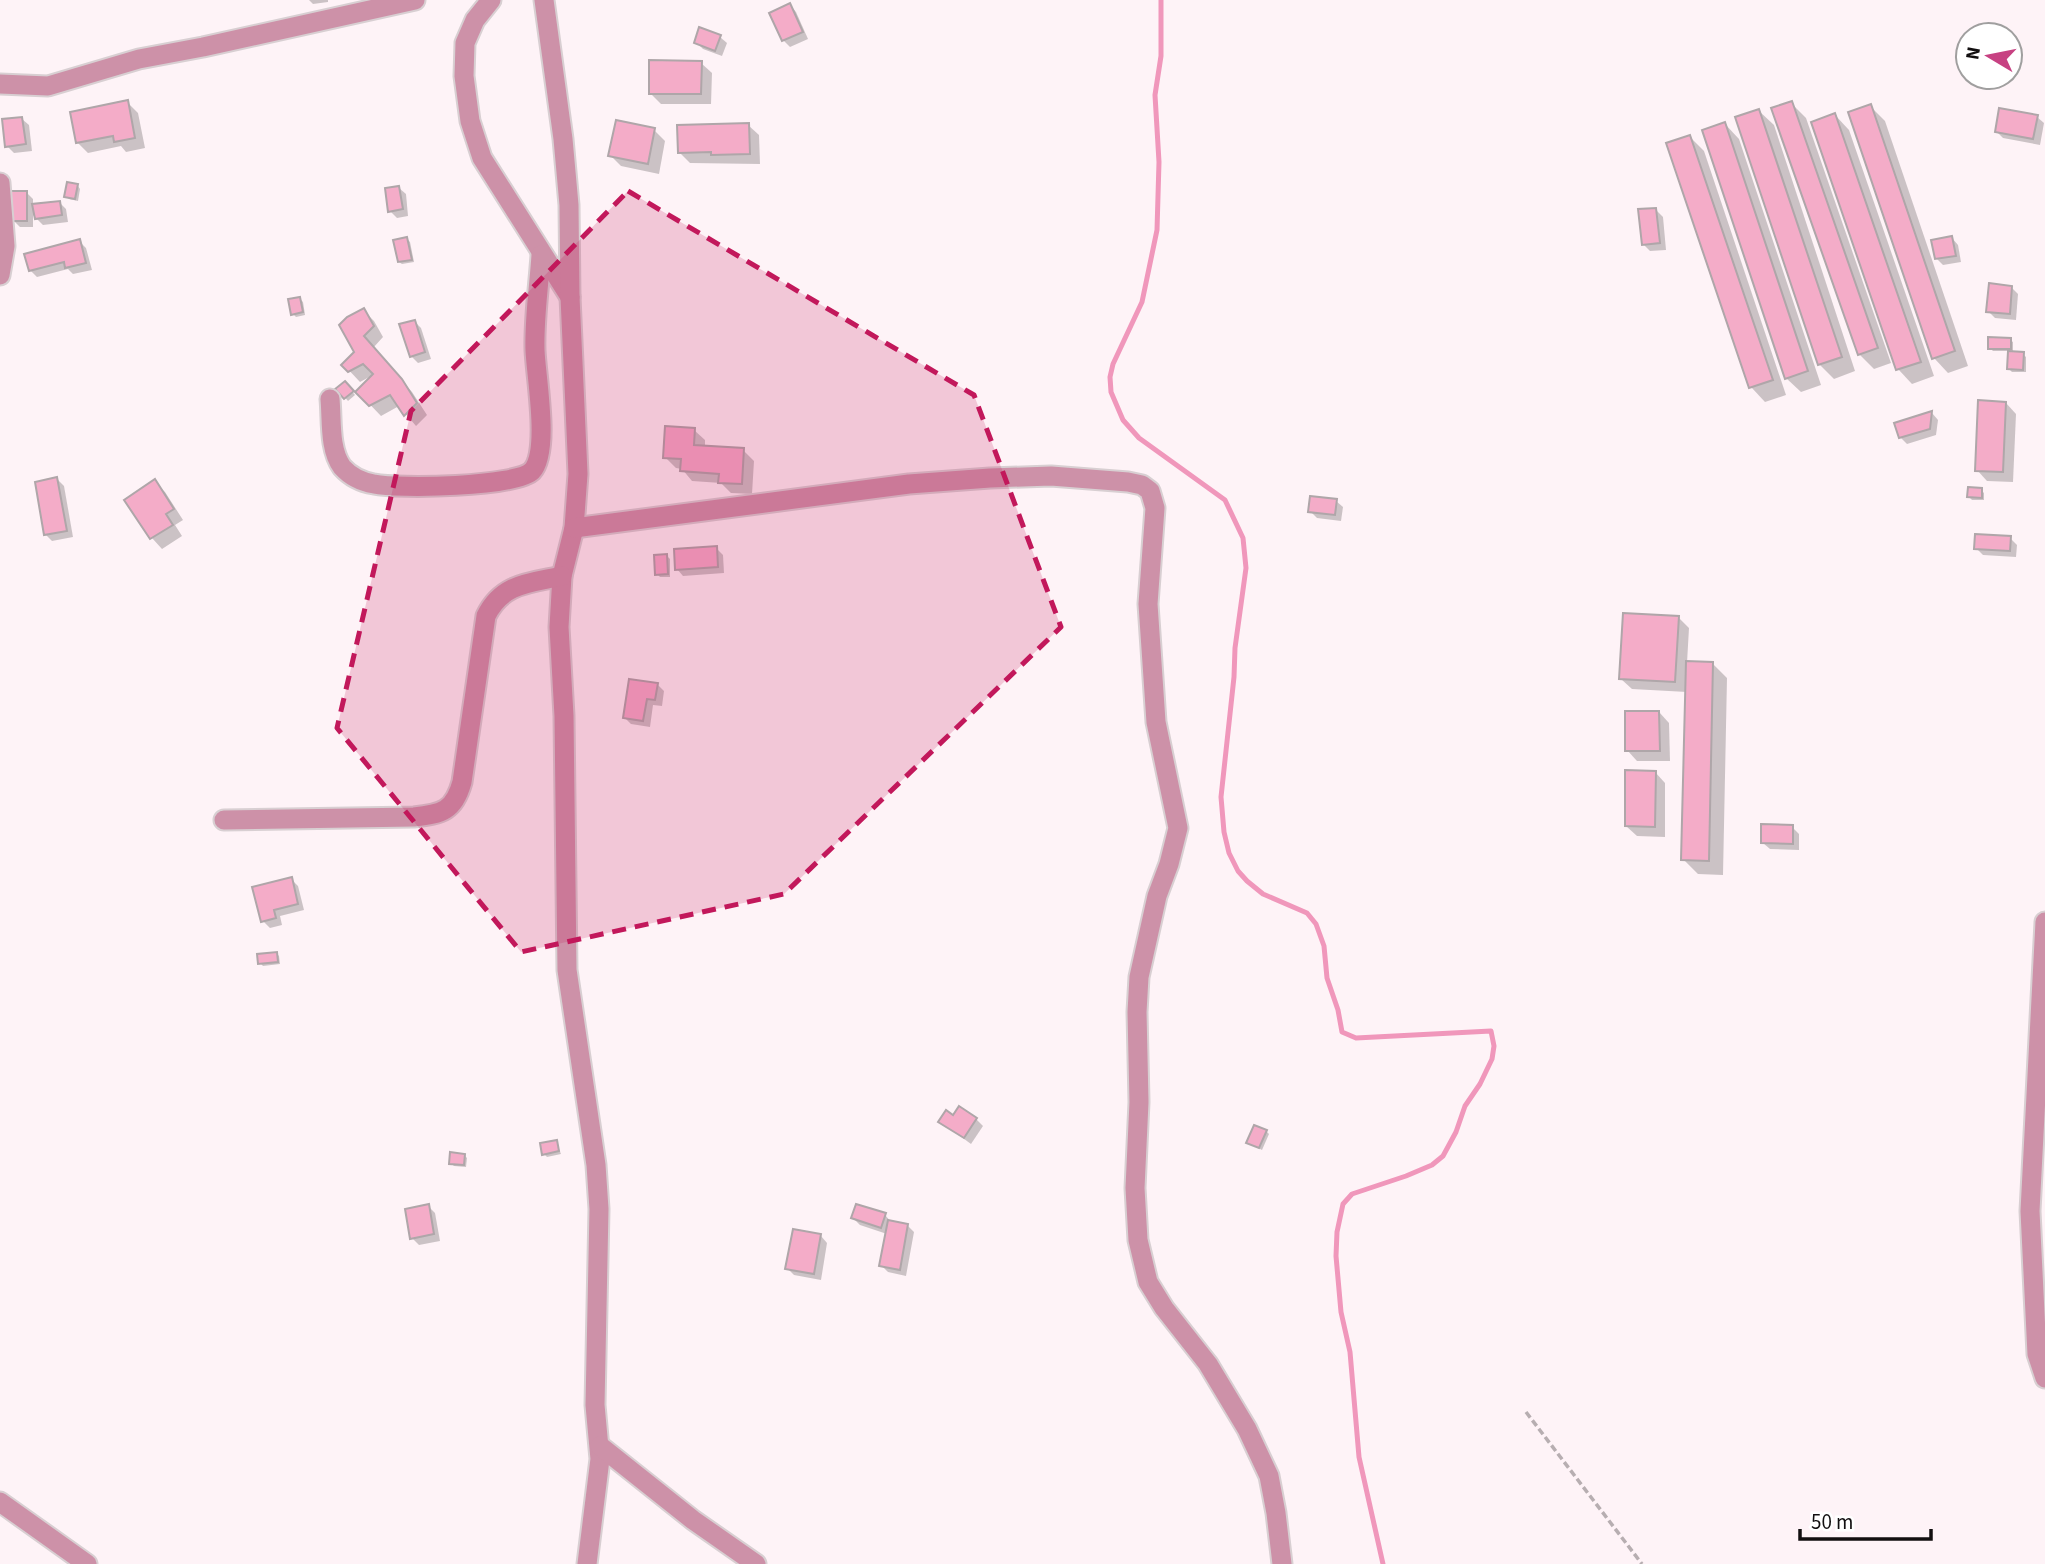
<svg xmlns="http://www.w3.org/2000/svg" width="2045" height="1564" font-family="'Source Sans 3',sans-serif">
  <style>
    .shadow { fill: #0003 }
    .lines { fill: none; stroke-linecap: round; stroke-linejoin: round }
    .stream { stroke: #f097bb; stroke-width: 5 }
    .building { fill: #f4acc8; stroke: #afa6a9; stroke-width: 2 }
    .minor-casing { stroke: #d8cfd2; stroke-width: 23 }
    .path { stroke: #b7aeb1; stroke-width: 3.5; stroke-dasharray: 7 3.5; stroke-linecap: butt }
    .minor { stroke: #cd91a8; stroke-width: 19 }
    .marked { fill: #c2185b; fill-opacity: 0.2; stroke: #c2185b; stroke-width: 5; stroke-dasharray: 14 9; stroke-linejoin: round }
  </style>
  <rect width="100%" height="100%" fill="#fef3f7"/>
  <g class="shadow">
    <path d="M309 0H328V2L313 4Z"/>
    <path d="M790 5 796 12 808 39 790 47 783 40Z"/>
    <path d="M720 37 727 43 722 56 703 49 696 42Z"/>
    <path d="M701 63 712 73 711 104H661L650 93Z"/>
    <path d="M127 102 138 113 145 148 126 152 121 146 88 153 77 142Z"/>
    <path d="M1791 103 1806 118 1891 363 1874 369 1859 354Z"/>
    <path d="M1870 106 1885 121 1968 366 1948 373 1934 358Z"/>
    <path d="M1759 111 1774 125 1855 371 1834 379 1819 364Z"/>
    <path d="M1835 115 1849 130 1934 376 1912 384 1898 369Z"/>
    <path d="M2037 117 2044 123 2040 145 2003 138 1996 131Z"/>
    <path d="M22 119 29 125 32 151 14 153 7 146Z"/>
    <path d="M1725 124 1739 139 1821 385 1801 392 1786 378Z"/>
    <path d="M748 125 759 135 760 164 690 163 679 152Z"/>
    <path d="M654 130 665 141 659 174 621 166 610 155Z"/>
    <path d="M1690 137 1704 151 1786 395 1765 402 1751 387Z"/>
    <path d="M78 186 80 189 78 201 69 199 66 196Z"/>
    <path d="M399 188 406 194 408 216 397 218 390 211Z"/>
    <path d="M26 192 33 199V206L59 202 66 209 68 222 43 225 33 215V227H20L13 220Z"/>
    <path d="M1656 210 1663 217 1666 250 1650 251 1643 244Z"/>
    <path d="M1952 238 1958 245 1961 262 1943 265 1936 258Z"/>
    <path d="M407 239 410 242 414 262 402 264 399 262Z"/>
    <path d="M79 241 86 248 92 270 73 274 68 269 37 277 30 270Z"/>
    <path d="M2011 287 2018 294 2016 320 1995 318 1988 311Z"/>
    <path d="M300 299 303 302 305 315 296 317 293 314Z"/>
    <path d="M363 310 374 321 383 337 373 348 412 392 427 415 416 426 399 406 381 416 358 392 373 375 360 382 344 365 356 352Z"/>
    <path d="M414 321 421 328 431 359 418 363 411 356Z"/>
    <path d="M2010 340 2013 342V353L2023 354 2026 357V372H2012L2009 369 2010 351H1993L1990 348Z"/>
    <path d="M345 383 355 395 348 401 338 389Z"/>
    <path d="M2006 403 2016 414 2013 482 1987 481 1977 470Z"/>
    <path d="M1932 413 1938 420 1936 435 1907 444 1900 437Z"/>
    <path d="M694 430 705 440V448L743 450 754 461 752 494 731 493 721 483 692 481 682 469 676 468 665 457Z"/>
    <path d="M57 479 64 486 73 537 52 541 45 534Z"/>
    <path d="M154 482 165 492 183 520 175 525 182 536 162 549 152 538 126 500Z"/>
    <path d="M1981 490 1984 493V500H1972L1969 497Z"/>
    <path d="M1336 501 1343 507 1341 521 1317 518 1310 511Z"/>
    <path d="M2010 538 2017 545 2016 557 1983 555 1976 548Z"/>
    <path d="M716 548 723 555 724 573 683 576 677 569Z"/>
    <path d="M667 556 670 559V577H660L657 574Z"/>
    <path d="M1678 617 1689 628 1687 663 1713 664 1727 678 1723 875 1698 874 1683 859 1687 692 1632 689 1621 679Z"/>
    <path d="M657 684 664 691 662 706 653 705 650 727 631 724 625 718Z"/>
    <path d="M1659 712 1669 723 1670 761H1637L1627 750Z"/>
    <path d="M1655 772 1665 783V837L1637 836 1626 826Z"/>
    <path d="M1792 827 1799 834V850L1770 849 1763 843Z"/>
    <path d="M291 879 298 886 304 910 280 916 282 925 270 928 263 921Z"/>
    <path d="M276 953 279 956 280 964 263 966 260 963Z"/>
    <path d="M954 1118 976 1119 983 1126 971 1144 941 1122Z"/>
    <path d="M1266 1131 1269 1134 1262 1150 1249 1143Z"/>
    <path d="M556 1142 561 1154 547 1157 544 1154Z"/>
    <path d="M464 1155 467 1158 466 1167 454 1166 451 1163Z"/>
    <path d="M428 1206 435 1213 440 1241 419 1245 412 1238Z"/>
    <path d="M885 1215 892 1223 908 1226 914 1232 906 1276 888 1272 881 1265 887 1234 860 1225 853 1218Z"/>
    <path d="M821 1236 827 1243 821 1280 794 1275 787 1268Z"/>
  </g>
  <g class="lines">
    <path class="stream" d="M1161 0V56L1155 95 1159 162 1157 230 1142 302 1113 364 1110 377 1111 392 1123 420 1139 438 1225 500 1243 538 1246 568 1235 648 1234 677 1221 797 1224 832 1229 853 1238 871 1247 881 1263 894 1307 913 1316 924 1324 946 1327 978 1338 1010 1342 1032 1356 1038 1491 1031 1494 1046 1492 1059 1480 1084 1465 1106 1456 1132 1443 1156 1432 1165 1406 1176 1352 1194 1343 1204 1337 1232 1336 1256 1341 1312 1350 1352 1359 1457 1383 1564"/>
  </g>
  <g class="building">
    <path d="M790 3 803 32 782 41 769 13Z"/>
    <path d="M699 27 721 35 715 51 694 43Z"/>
    <path d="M649 60 702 61 701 94H649Z"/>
    <path d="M128 100 135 138 114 142 113 136 76 143 70 112Z"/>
    <path d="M1792 101 1878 348 1858 355 1771 108Z"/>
    <path d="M1871 104 1955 351 1932 359 1848 112Z"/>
    <path d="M1999 108 2038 115 2033 139 1995 132Z"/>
    <path d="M1759 109 1842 357 1818 365 1735 117Z"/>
    <path d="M1835 113 1921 362 1896 370 1811 122Z"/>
    <path d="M22 117 26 144 5 147 2 119Z"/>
    <path d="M616 120 655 128 648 164 608 156Z"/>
    <path d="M1725 122 1808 371 1785 379 1702 130Z"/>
    <path d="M749 123 750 154 711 155V152L678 153 677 125Z"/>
    <path d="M1690 135 1773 380 1749 388 1666 143Z"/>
    <path d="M67 182 78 184 75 199 64 197Z"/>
    <path d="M399 186 403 209 388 212 385 188Z"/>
    <rect x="11" y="191" width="16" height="30"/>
    <path d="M60 201 62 215 35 219 32 204Z"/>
    <path d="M1656 208 1660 243 1642 245 1638 209Z"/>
    <path d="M1952 236 1956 256 1935 259 1931 240Z"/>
    <path d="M407 237 412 260 398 262 393 240Z"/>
    <path d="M80 239 86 263 65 268 64 262 29 271 24 254Z"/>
    <path d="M1989 283 2012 286 2010 314 1986 312Z"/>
    <path d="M300 297 303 312 291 315 288 299Z"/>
    <path d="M364 308 374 326 364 336 402 379 417 403 404 416 390 395 369 406 355 392 373 374 363 364 348 372 341 365 354 352 339 325 347 317Z"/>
    <path d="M415 320 425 352 410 357 399 324Z"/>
    <path d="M1988 337 2011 338V349H1988Z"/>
    <path d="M2008 351 2024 352 2023 370 2007 369Z"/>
    <path d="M345 381 354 391 344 399 335 389Z"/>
    <path d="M1978 400 2006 402 2003 472 1975 471Z"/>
    <path d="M1932 411 1930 429 1899 438 1894 423Z"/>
    <path d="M665 426 695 428 694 445 744 448 742 484 718 483 719 474 680 471 681 459 663 458Z"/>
    <path d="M57 477 67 531 44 535 35 482Z"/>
    <path d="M155 479 174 509 166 514 173 525 150 539 124 500Z"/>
    <path d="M1968 487 1982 488V498L1967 497Z"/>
    <path d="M1310 496 1337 499 1335 515 1308 512Z"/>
    <path d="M1975 534 2011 536 2010 551 1974 549Z"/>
    <path d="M717 546 718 567 675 570 674 549Z"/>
    <path d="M667 554 668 574 655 575 654 555Z"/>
    <path d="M1623 613 1679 616 1675 682 1619 679Z"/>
    <path d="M1686 661 1713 662 1709 861 1681 860Z"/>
    <path d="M629 679 658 683 655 700 647 699 643 721 623 718Z"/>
    <path d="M1625 711H1659L1660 751H1625Z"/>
    <path d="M1625 770 1656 771 1655 827 1625 826Z"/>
    <path d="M1761 824 1793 825V844L1761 843Z"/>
    <path d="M292 877 298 904 274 910 276 918 261 922 252 887Z"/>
    <path d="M277 952 278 962 258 964 257 954Z"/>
    <path d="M959 1106 977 1118 964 1138 938 1122 946 1110 953 1115Z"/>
    <path d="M1254 1125 1267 1130 1259 1148 1246 1143Z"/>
    <path d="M557 1140 559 1151 542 1155 540 1143Z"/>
    <path d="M450 1152 465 1154 464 1165 449 1164Z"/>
    <path d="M429 1204 434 1234 410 1239 405 1209Z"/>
    <path d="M856 1204 886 1213 881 1228 851 1218Z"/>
    <path d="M888 1220 908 1224 900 1270 879 1266Z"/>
    <path d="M793 1229 821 1234 814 1274 785 1269Z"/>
  </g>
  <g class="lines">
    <g class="minor-casing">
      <g id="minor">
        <path d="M491 0 475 20 465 43 464 76 470 121 482 158 570 297"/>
        <path d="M544 0 563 139 569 205 570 297 578 474 574 528 562 576 559 627 564 716 567 970 596 1165 599 1209 595 1405 600 1459 587 1564"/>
        <path d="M0 84 48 86 139 59 203 47 415 0"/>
        <path d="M0 183 5 246 0 275"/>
        <path d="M330 399C332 420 329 449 342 467 350 476 362 482 374 484 398 489 516 487 532 471 550 451 536 377 535 350 534 319 539 286 541 255"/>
        <path d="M574 528 909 484 990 478 1051 476 1128 482 1142 485 1150 491 1155 508 1148 604 1156 722 1178 828 1169 864 1157 896 1139 977 1137 1012 1139 1102 1135 1188 1138 1240 1148 1282 1164 1308 1208 1364 1247 1429 1269 1476 1276 1513 1282 1564"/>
        <path d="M224 820 414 817C442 814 454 811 462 782L486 616C502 583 530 583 562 576"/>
        <path d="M2045 922 2030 1211 2037 1354 2045 1378"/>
        <path d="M600 1446 693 1520 756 1564"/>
        <path d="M0 1502 87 1564"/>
      </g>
    </g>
    <path class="path" d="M1526 1412 1642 1564"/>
    <use href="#minor" class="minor"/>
  </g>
  <path class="marked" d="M628 191 974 395 1061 627 784 894 521 952 337 728 411 411Z"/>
  <g transform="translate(1989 56) rotate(280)"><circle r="33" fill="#ffffff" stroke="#a09f9f" stroke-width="2"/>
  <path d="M0-5L12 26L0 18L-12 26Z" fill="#c74182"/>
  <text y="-10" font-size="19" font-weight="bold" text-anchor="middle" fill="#120f10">N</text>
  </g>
  <path d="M1800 1529v10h131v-10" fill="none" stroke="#120f10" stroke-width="3.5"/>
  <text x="1811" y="1529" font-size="21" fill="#120f10" stroke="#ffffff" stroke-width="5" paint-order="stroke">50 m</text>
</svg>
